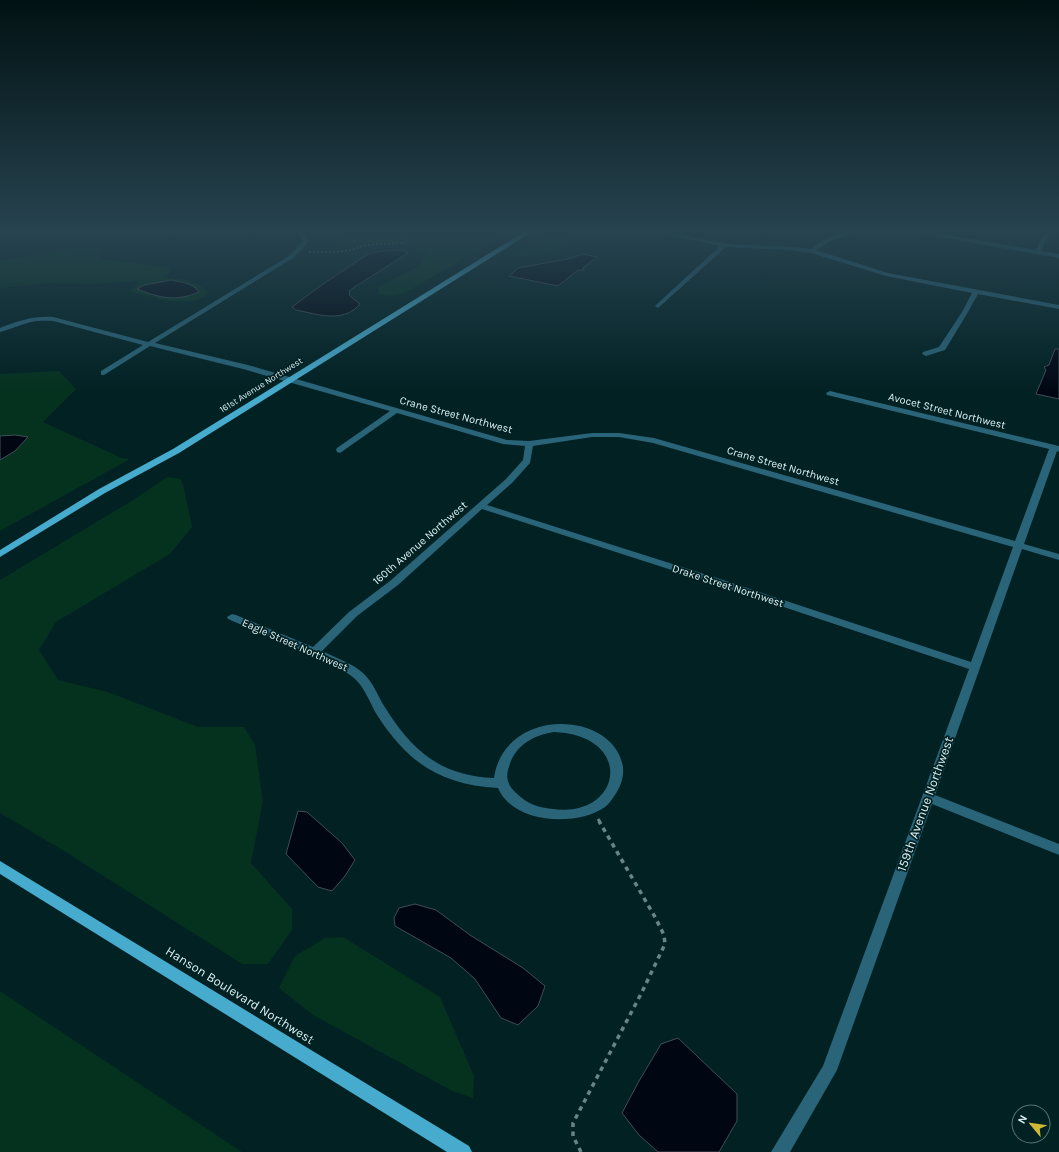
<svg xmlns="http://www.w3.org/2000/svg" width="1059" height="1152" font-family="Karla,sans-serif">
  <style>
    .green { fill: #05311f }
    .water { fill: #000713; stroke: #414d56 }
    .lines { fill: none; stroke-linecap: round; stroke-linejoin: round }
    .path-far2 { stroke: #6a8486; stroke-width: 1.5; stroke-dasharray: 2 2; stroke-linecap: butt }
    .path-far1 { stroke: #6a8486; stroke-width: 3; stroke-dasharray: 3.5 3.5; stroke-linecap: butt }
    .path { stroke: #6a8486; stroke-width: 3.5; stroke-dasharray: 4.5 4.5; stroke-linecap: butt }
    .minor { fill: #296479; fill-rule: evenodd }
    .major { fill: #46abcd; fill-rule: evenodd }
    .labels { text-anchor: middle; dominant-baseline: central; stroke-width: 3.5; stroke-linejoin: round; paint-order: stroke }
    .far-street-label { font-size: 9px; fill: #daeff1; stroke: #012123 }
    .street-label { font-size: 11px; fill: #daeff1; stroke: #012123 }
    .near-street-label { font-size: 13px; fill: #daeff1; stroke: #012123 }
  </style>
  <rect width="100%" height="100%" fill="#012123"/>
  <g class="green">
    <path d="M374 230H512L405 293 389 296 378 294 379 287 419 266 428 253 402 244 370 245 348 252H304L329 248 336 241Z"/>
    <path d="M551 230H575C570 253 533 258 514 256Z"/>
    <path d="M84 246H102L99 259 166 267 171 271 163 278C177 278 199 280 208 293 205 295 201 298 198 299 179 307 148 296 130 291L138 284 136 281 92 284 48 283 0 288V259L6 260Z"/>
    <path d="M59 371 76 389 43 422 122 458 130 459 0 531V374Z"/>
    <path d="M167 477 181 479 184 488 192 527 170 554 56 622 39 650 58 680 108 692 198 727H244L255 745 263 801 251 863 292 909V930L268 964H242L69 854 0 813V580L133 500Z"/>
    <path d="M343 937 440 997 474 1076 473 1098 452 1091 313 1015 279 988 295 956 325 938Z"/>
    <path d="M0 991 242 1152H0Z"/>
  </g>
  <g class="water">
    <path d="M403 250 408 253 350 290 349 295 360 304C343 324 317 314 296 310L292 307 323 284 368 254 382 251Z"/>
    <path d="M583 254 597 257 583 268 584 270H578L558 286 509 276 518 268 568 259Z"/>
    <path d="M171 280C181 282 193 283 199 292 176 302 160 298 137 289L144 285Z"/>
    <path d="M1055 349H1059V399L1036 394 1046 370 1044 367 1049 365Z"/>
    <path d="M15 435 28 437 15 451 0 460V436Z"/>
    <path d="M298 811 307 812 342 843 355 860 345 876 332 891 318 887 286 854Z"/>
    <path d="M415 904 436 910 470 935 523 968 545 986 538 1006 518 1025 501 1018 475 979 451 958 395 926 394 918 399 908Z"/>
    <path d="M678 1038 737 1094V1121L719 1152H658L639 1135 622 1113 639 1081 661 1044Z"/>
  </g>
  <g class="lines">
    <path class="path-far2" d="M309 252H337L352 250 365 245 403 243 407 240 404 233 406 230"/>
    <path class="path-far1" d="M598 819 600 822"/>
    <path class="path" d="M581 1152 573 1136V1123L642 992 665 944 664 935 655 917 599 821"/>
    <g class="minor">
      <path d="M172 230H181L173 234H169V232Z"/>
      <path d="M296 230H303L308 240 305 246 293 258 155 343 248 365 507 440 529 441 592 433H619L654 438 1015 541 1049 449 827 395 826 393 830 391 1059 446V452L1057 451 1024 544 1059 554V560L1022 549 935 795 1059 844V855L932 804 837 1070 790 1152H771L823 1066 969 669 715 584 482 509 398 585 357 616 322 651C336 658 352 663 363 673 374 683 378 697 386 709 413 752 442 776 494 778 504 706 614 710 623 767 624 777 621 786 615 795 612 799 609 804 605 807 577 827 513 824 498 788 441 785 408 763 377 715 370 703 365 688 355 679 345 670 332 665 320 659 290 645 259 632 228 619L227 617 232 614 236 615 313 647 349 612 390 581 506 479 523 460 525 446 503 444 397 413 340 453 337 452 336 450 337 448 390 411 243 369 150 346 104 375H101V371L143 345 53 321C28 319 22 326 0 332V328C18 321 33 316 53 317L148 342 289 256 300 244 302 240ZM592 437H619L653 443 1013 547 971 662 723 580 487 505 512 483 530 463 533 446ZM554 732C635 735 623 818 553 809 542 808 530 805 522 798 512 790 505 783 508 770 514 746 531 736 554 732Z"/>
      <path d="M645 230C672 230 698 240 724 243 753 247 782 245 811 249 827 234 846 230 867 230L832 240 816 250 888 273 1059 305V309L978 294 968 312 945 350 926 356 922 354 923 352 939 347 962 312 972 293 886 276 811 253 791 250 726 247 658 308 655 306 656 305 720 246Z"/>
      <path d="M901 230H917L1036 250 1045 230H1051L1041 251 1059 254V258Z"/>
    </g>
    <g class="major">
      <path d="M527 230H535L179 453 105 493 0 557V550L99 489 173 449Z"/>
      <path d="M0 861 469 1146 472 1152H447L0 874Z"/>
    </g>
  </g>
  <linearGradient id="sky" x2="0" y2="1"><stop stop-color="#011213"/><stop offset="0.59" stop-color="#274350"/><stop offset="1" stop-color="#274350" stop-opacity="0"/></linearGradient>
  <rect width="1059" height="392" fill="url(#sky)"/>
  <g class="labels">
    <g class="far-street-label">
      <text transform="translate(261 385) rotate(-32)">161st Avenue Northwest</text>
    </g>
    <g class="street-label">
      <text transform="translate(947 411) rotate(14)">Avocet Street Northwest</text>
      <text transform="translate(456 415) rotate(15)">Crane Street Northwest</text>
      <text transform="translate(783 466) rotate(16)">Crane Street Northwest</text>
      <text transform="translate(420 543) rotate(-41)">160th Avenue Northwest</text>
      <text transform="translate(728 586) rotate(18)">Drake Street Northwest</text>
      <text transform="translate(295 645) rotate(24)">Eagle Street Northwest</text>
    </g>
    <g class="near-street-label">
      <text transform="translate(925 804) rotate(-70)">159th Avenue Northwest</text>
      <text transform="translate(240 995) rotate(32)">Hanson Boulevard Northwest</text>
    </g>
  </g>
  <g transform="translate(1031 1124) rotate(299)"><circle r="19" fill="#012123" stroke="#587375"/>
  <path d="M0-3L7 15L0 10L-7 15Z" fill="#cfb837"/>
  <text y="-6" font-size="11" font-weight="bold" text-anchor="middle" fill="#daeff1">N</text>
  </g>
</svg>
